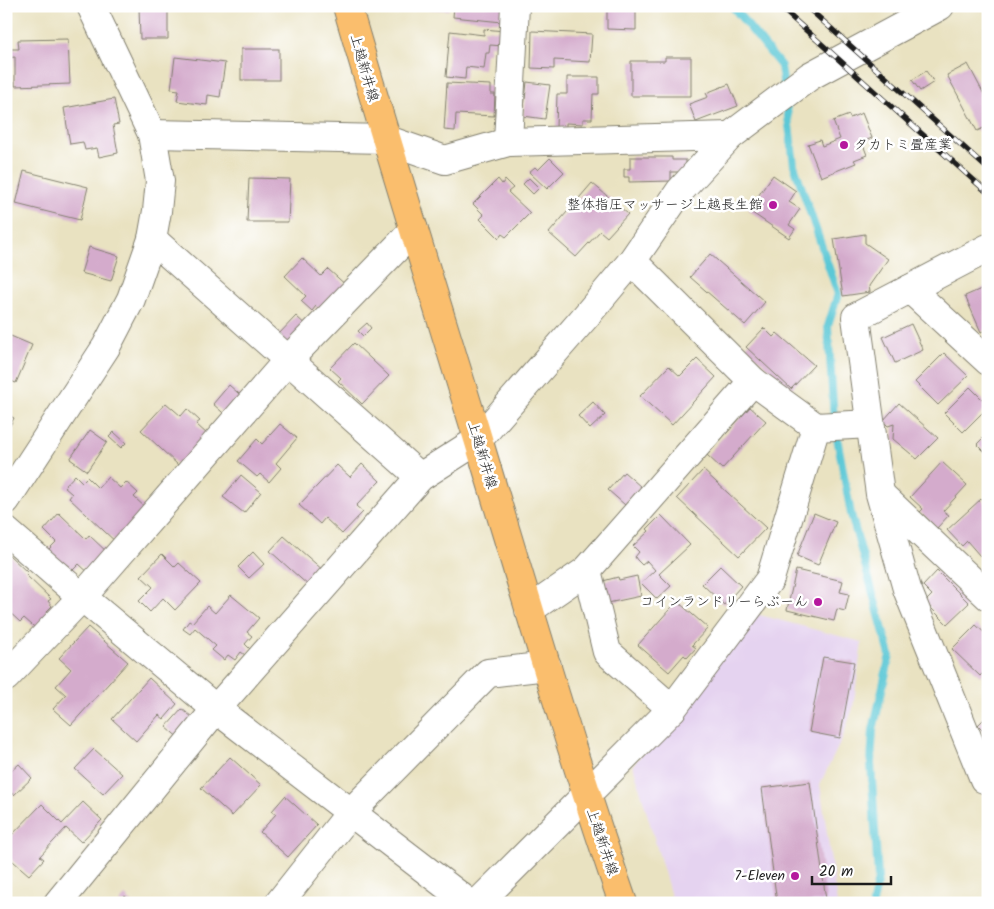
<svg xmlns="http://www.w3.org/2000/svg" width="994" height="909" font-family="Kalam,'Klee One',sans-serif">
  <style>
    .built { fill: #e5d3f0 }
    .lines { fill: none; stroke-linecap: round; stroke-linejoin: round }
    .stream { stroke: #5cc8d6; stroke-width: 8 }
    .building { fill: #d4abcc }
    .minor-casing { stroke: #827f6e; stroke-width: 30 }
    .tertiary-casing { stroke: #827f6e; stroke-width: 30 }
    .primary-casing { stroke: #827f6e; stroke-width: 30 }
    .minor { stroke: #fff; stroke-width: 28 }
    .tertiary { stroke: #fff; stroke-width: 28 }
    .primary { stroke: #fabe6d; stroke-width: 28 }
    .rail-casing { stroke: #1c1c1c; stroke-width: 5.5 }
    .rail { stroke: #fff; stroke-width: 4; stroke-dasharray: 11; stroke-linecap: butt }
    .poi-dot { fill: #b5179e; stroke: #fff; stroke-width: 2 }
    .labels { text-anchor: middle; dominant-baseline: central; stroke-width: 5; stroke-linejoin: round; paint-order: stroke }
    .street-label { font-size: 14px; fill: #1c1c1c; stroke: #fff }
    .poi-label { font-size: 14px; fill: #1c1c1c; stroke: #fff; text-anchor: end }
  </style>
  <rect width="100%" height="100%" fill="#fff"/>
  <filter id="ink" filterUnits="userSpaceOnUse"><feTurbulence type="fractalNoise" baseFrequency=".02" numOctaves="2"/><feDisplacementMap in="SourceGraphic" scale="10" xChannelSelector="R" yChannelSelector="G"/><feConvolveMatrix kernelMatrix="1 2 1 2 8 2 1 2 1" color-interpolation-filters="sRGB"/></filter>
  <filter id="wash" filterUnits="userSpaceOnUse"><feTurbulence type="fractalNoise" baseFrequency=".0096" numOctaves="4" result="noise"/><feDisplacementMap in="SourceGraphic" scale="20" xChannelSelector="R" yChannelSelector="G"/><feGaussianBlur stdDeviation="1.12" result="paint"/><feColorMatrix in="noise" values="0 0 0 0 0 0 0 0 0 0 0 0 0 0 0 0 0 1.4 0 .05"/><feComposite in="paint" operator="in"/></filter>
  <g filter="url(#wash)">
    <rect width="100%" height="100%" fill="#e9e2c1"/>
    <path class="built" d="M756 614 862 642 853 708 842 739 820 784 837 903H673L633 765Z"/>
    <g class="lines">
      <g class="stream">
        <path d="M732 6 781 66 784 88"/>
        <path d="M786 101 794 165 838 294 828 326 834 420"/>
        <path d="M836 432 851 514 890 655 873 730 871 763 878 878 873 903"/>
      </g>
    </g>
    <g id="blocks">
      <g class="building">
        <path d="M168 6V39H140L139 7Z"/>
        <path d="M401 6H449V10L401 8Z"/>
        <path d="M454 6H504L502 22 453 17Z"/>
        <path d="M607 6H636V30L607 29Z"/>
        <path d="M484 29 504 31 503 46 490 45 489 53H486L484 69 466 67 465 79 446 77 450 31 484 35Z"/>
        <path d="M532 31 592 34 590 62 554 60V69L531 68Z"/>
        <path d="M68 39 70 84 15 86V57L6 58V49H19L18 40Z"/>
        <rect x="241" y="49" width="38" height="31"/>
        <path d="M175 57 225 63 220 97 208 95 207 105 177 101 179 90 171 89Z"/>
        <path d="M665 57H691V96H631V61H665Z"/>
        <path d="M968 64 988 102V126L977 131 947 75Z"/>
        <path d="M926 71 934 82 920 91 912 80Z"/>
        <path d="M567 77H599V94H593L592 119H583V124L566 123V129L556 128 557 94H567Z"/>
        <path d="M527 82 550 85 545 119 523 116Z"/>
        <path d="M447 83 491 85V94H495L494 116 456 114 455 131 444 130Z"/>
        <path d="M729 84 738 106 696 122 689 104 708 97 706 93Z"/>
        <path d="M114 99 119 124 113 125 118 153 99 157 97 148 85 150 83 142 70 144 64 108Z"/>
        <path d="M862 113 872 138 862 142 867 155 854 160 856 163 821 177 808 144 820 140 822 146 840 139 833 121 849 115 850 118Z"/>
        <path d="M630 157H672V160H686V172H671V181L629 182V177H624V169H630Z"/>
        <path d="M550 158 564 172 547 189 529 172 535 167 538 170Z"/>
        <path d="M24 171 88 187 80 220 16 204Z"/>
        <path d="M773 175 796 191 789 202 800 209 789 225 795 229 789 238 748 210Z"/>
        <path d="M249 178 290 179 288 222H247Z"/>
        <path d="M529 178 539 188 533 194 523 184Z"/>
        <path d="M498 179 502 184 505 180 513 188 508 192 530 213 506 237 502 234 499 238 480 219 484 215 473 204Z"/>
        <path d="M592 183 628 214 607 237 600 231 576 257 549 233Z"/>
        <path d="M865 234V243L888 259 869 286 870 292 843 296 834 239Z"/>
        <path d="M89 247 119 256 111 281 81 273Z"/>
        <path d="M710 254 765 302 745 325 690 277Z"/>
        <path d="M302 258 321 276 328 269 348 287 325 316 316 306 312 311 301 301 306 296 285 276Z"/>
        <path d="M988 286V329L981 332 965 296Z"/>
        <path d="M296 316 311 330 292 350 277 336Z"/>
        <path d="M367 323 371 328 363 336 358 331Z"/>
        <path d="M911 324 923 350 895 363 883 337Z"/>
        <path d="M764 328 773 337 777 333 814 365 791 389 746 347Z"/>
        <path d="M6 334 32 345 16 383 6 379Z"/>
        <path d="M354 343 389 376 362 404 338 381 341 378 330 368Z"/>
        <path d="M944 353 968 376 938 405 915 382Z"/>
        <path d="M697 359 716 377 672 425 640 396 669 366 680 376Z"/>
        <path d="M229 385 246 400 230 419 213 404Z"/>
        <path d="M970 387 988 405V407L963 432 944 413Z"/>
        <path d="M593 402 605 415 590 429 578 416Z"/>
        <path d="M166 403 181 416 187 409 200 421 196 424 208 435 179 466 141 430Z"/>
        <path d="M899 403 938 438 917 459 893 439 894 424 888 426 883 421Z"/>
        <path d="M750 407 766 421 722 469 707 455Z"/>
        <path d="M6 414 14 418 6 433Z"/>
        <path d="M280 424 297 438 276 463 281 468 269 482 260 474 257 477 238 461 257 439 262 444Z"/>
        <path d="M90 430 107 442 87 471 70 459Z"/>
        <path d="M114 432 126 443 121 448 109 437Z"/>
        <path d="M988 433V455L977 444Z"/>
        <path d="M942 462 967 485 943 511 949 515 937 528 920 512 923 509 910 497Z"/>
        <path d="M362 464 380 481 356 506 363 512 342 534 325 518 320 524 299 505 337 465 350 477Z"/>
        <path d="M703 470 766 528 739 556 677 498Z"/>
        <path d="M624 472 641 487 625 505 608 490Z"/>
        <path d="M75 475 82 482 87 477 98 488 108 477 120 488 126 482 138 493 134 497 147 509 120 546 69 498 72 494 64 487Z"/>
        <path d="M241 475 261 492 244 513 223 497Z"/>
        <path d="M981 499 988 506V549L980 556 967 541 962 546 947 530Z"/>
        <path d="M59 513 86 539 89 535 110 555 91 575 79 564 73 570 66 564 62 568 46 552 56 542 44 530Z"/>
        <path d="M814 513 836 522 818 565 797 556Z"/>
        <path d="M661 515 690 545 659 574 671 586 657 599 641 583 655 570 647 561 642 565 637 560 635 557 639 552 633 546 649 531 647 529Z"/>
        <path d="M284 536 324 571 310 587 270 551Z"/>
        <path d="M6 552 28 573 26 575 51 599 48 601 52 606 47 611 56 619 41 633 24 618 20 622 6 609Z"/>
        <path d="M253 552 264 564 249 578 238 567Z"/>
        <path d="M162 554 175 567 179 563 201 583 175 610 163 598 150 612 139 601 153 587 141 576Z"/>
        <path d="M720 566 741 586 724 605 702 584Z"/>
        <path d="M796 570 843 581 840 592 849 594 845 611 837 609 834 621 787 610Z"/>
        <path d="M937 571 969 603 947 624 925 602 932 595 923 586Z"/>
        <path d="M637 576 641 596 608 603 603 581 618 577 619 580Z"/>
        <path d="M231 595 259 618 247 632 252 636 245 644 250 649 245 655 241 652 235 660 228 655 224 660 212 650 216 646 195 628 190 634 183 629 189 621 192 623 207 606 215 613Z"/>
        <path d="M677 601 708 628 692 645 696 648 687 658 684 655 669 672 638 645Z"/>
        <path d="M976 625 988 636V668L980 676 952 649Z"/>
        <path d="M88 627 128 662 71 725 53 709 66 695 56 686 71 669 59 658Z"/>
        <path d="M823 657 854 662 840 738 809 732Z"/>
        <path d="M149 678 177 704 164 719 159 715 136 741 112 719Z"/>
        <path d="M182 709 197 721 180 739 166 727Z"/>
        <path d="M988 715V735L978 725Z"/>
        <path d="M94 749 122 774 103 794 75 769Z"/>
        <path d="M230 757 261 785 232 816 201 788Z"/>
        <path d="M19 764 32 778 14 795 6 788V768L10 772Z"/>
        <path d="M810 782 826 900 803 903H777L762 788Z"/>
        <path d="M285 796 317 825 288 857 260 832 276 814 272 811Z"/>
        <path d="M83 802 102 820 81 842 66 828 40 856 44 859 29 875 6 855V841L42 804 62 824Z"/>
        <path d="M125 896 133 903H119Z"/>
      </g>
    </g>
  </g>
  <g filter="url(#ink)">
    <use href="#blocks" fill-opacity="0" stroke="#827f6e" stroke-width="1"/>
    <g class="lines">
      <g class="minor-casing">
        <g id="minor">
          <path d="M152 134 385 139 445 160 508 142 730 136"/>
          <path d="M508 142 515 6"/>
          <path d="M152 239 420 477"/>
          <path d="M988 248 856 317 880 494 907 589 984 779 988 778"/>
          <path d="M632 261 753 381"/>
          <path d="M910 289 988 361"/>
          <path d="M881 495 988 596"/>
          <path d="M6 531 82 597 216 709 469 903"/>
          <path d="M587 570 607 652 672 709"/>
          <path d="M529 610 587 570 753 381 816 427"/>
          <path d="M6 677 82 597 289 359 414 230"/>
          <path d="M58 903 216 709 420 477 478 440"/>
          <path d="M279 903 351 812 488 673 547 666"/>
          <path d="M478 903 672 709 770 579 816 427 870 424"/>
        </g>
      </g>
      <g class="tertiary-casing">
        <g id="tertiary">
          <path d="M478 440 586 316 632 261 680 191 730 136 810 76 940 6"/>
          <path d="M6 500 106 347 131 299 152 239 157 211 160 181 152 134 91 6"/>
        </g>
      </g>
      <g class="primary-casing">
        <path id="primary" d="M347 6C389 151 434 295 478 439 525 594 570 750 623 903"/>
      </g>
      <use href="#minor" class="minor"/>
      <use href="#tertiary" class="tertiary"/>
      <use href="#primary" class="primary"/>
      <g class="rail-casing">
        <g id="rail">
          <path d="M779 6 988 193"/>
          <path d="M806 6 988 169"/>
        </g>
      </g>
      <use href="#rail" class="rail"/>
    </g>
  </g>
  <g class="poi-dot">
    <circle cx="844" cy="145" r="5"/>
    <circle cx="773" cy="205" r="5"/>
    <circle cx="818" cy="602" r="5"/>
    <circle cx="795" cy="876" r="5"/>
  </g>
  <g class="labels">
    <g class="street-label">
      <text transform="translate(364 68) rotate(74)">上越新井線</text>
      <text transform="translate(482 455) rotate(73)">上越新井線</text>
      <text transform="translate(602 842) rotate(71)">上越新井線</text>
    </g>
    <g class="poi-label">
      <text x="854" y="145" text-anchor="start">タカトミ畳産業</text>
      <text x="763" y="205">整体指圧マッサージ上越長生館</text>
      <text x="808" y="602">コインランドリーらぶーん</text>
      <text x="785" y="876">7-Eleven</text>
    </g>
  </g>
  <rect width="994" height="909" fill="none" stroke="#fff" stroke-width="25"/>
  <path d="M812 876v8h79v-8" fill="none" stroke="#1c1c1c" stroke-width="2.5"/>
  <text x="819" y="876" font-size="15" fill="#1c1c1c" stroke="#ffffff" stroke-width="4" paint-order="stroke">20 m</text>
</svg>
